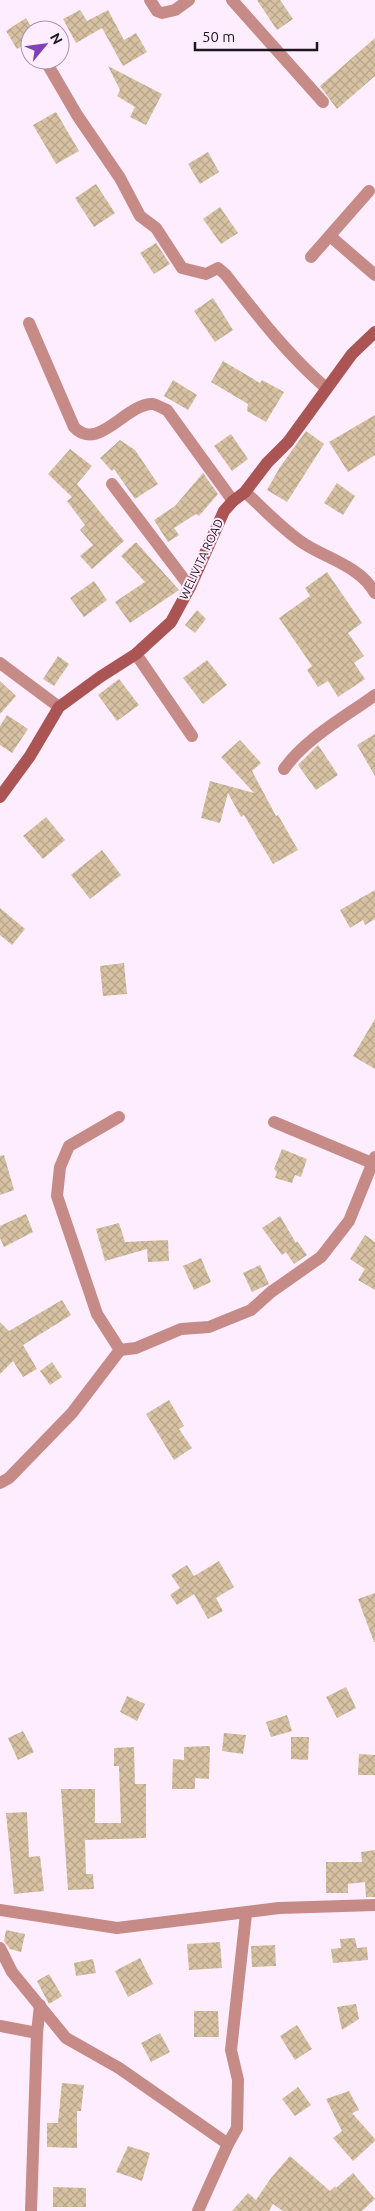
<svg xmlns="http://www.w3.org/2000/svg" width="375" height="2211" font-family="Ubuntu,sans-serif">
  <style>
    .building { fill: url(#building-cross-hatch) }
    .lines { fill: none; stroke-linecap: round; stroke-linejoin: round }
    .street { stroke: #c68a87; stroke-width: 12 }
    .secondary { stroke: #aa5454; stroke-width: 12 }
    .labels { text-anchor: middle; dominant-baseline: central; stroke-width: 4; stroke-linejoin: round; paint-order: stroke }
    .street-label { font-size: 12px; fill: #201620; stroke: #feedfe }
  </style>
  <defs>
    <pattern id="building-cross-hatch" width="8" height="8" patternUnits="userSpaceOnUse" patternTransform="scale(1.25)"><rect width="8" height="8" fill="#d6c1a2"/><path d="M0 0l8 8M0 8l8-8" fill="none" stroke="#b7a58b"/></pattern>
  </defs>
  <rect width="100%" height="100%" fill="#feedfe"/>
  <g class="building">
    <path d="M257 0H280L293 19 277 30Z"/>
    <path d="M80 10 87 21 108 10 124 40 136 33 147 52 123 66 102 28 76 43 63 19Z"/>
    <path d="M26 18 30 25V41L17 49 6 31Z"/>
    <path d="M375 38V76L337 109 320 86Z"/>
    <path d="M108 66 162 94 146 125 130 117 135 107 117 96 120 90Z"/>
    <path d="M56 112 79 151 56 164 33 125Z"/>
    <path d="M208 152 219 172 200 184 188 164Z"/>
    <path d="M96 184 115 213 94 227 75 198Z"/>
    <path d="M220 207 238 233 221 244 203 219Z"/>
    <path d="M156 243 170 264 154 274 140 253Z"/>
    <path d="M213 298 233 330 215 342 194 311Z"/>
    <path d="M223 361 260 383 262 380 284 392 266 422 247 411 248 404 211 382Z"/>
    <path d="M173 380 197 395 188 410 164 396Z"/>
    <path d="M375 415V455L348 472 329 442Z"/>
    <path d="M306 431 324 444 287 502 267 490 280 467Z"/>
    <path d="M231 434 248 459 232 471 214 446Z"/>
    <path d="M120 440 135 450 158 484 135 499 114 469 112 471 100 458Z"/>
    <path d="M70 449 92 466 77 484 124 541 92 569 80 556 93 545 80 530 85 525 67 501 72 497 48 474Z"/>
    <path d="M203 473 218 494 199 516 196 514 174 528 179 535 168 542 154 520 175 506Z"/>
    <path d="M337 483 355 496 343 515 324 503Z"/>
    <path d="M136 542 179 590 130 623 115 602 145 582 121 556Z"/>
    <path d="M327 572 362 623 348 633 364 656 354 663 365 679 338 697 328 681 318 687 307 670 312 666 279 618 310 596 305 588Z"/>
    <path d="M94 581 107 600 84 617 70 598Z"/>
    <path d="M197 610 206 619 195 633 185 625Z"/>
    <path d="M58 656 69 664 54 686 43 679Z"/>
    <path d="M207 660 227 685 203 704 183 678Z"/>
    <path d="M119 679 139 705 117 721 98 695Z"/>
    <path d="M0 681 16 696 0 714Z"/>
    <path d="M7 715 28 729 12 753 0 745V726Z"/>
    <path d="M375 734V776L357 745Z"/>
    <path d="M240 740 261 763 252 771 276 816 278 815 298 850 273 864 244 815 241 817 228 793 220 823 201 818 210 781 254 793 221 757Z"/>
    <path d="M318 745 338 775 316 790 298 765Z"/>
    <path d="M46 817 65 840 43 859 23 836Z"/>
    <path d="M102 850 121 875 90 899 71 875Z"/>
    <path d="M375 890V919L365 925 363 920 350 928 340 910Z"/>
    <path d="M0 908 25 929 12 945 0 935Z"/>
    <path d="M124 963 127 994 103 996 100 966Z"/>
    <path d="M375 1019V1069L353 1056Z"/>
    <path d="M282 1149 307 1159 301 1177 295 1175 292 1183 275 1178 277 1172 274 1169Z"/>
    <path d="M4 1155 14 1190 0 1195V1156Z"/>
    <path d="M26 1214 33 1232 4 1247 0 1238V1226Z"/>
    <path d="M280 1216 296 1243 297 1241 307 1255 294 1264 286 1252 282 1255 262 1228Z"/>
    <path d="M119 1223 125 1242 168 1240 169 1261 148 1262 147 1249 105 1261 96 1229Z"/>
    <path d="M365 1235 375 1242V1290L358 1280 365 1269 350 1259Z"/>
    <path d="M201 1258 211 1282 194 1290 183 1266Z"/>
    <path d="M260 1265 269 1284 252 1292 243 1273Z"/>
    <path d="M62 1300 71 1315 23 1345 37 1369 23 1377 13 1361 0 1374V1322L9 1331Z"/>
    <path d="M52 1362 62 1377 50 1385 40 1371Z"/>
    <path d="M169 1400 184 1426 179 1429 192 1448 174 1460 146 1414Z"/>
    <path d="M219 1561 234 1587 216 1598 223 1611 208 1619 194 1594 177 1605 170 1595 180 1588 171 1575 187 1565 194 1576Z"/>
    <path d="M375 1593V1642H374L358 1599Z"/>
    <path d="M346 1687 356 1708 337 1718 326 1697Z"/>
    <path d="M127 1696 145 1704 137 1721 120 1712Z"/>
    <path d="M287 1715 292 1731 271 1737 266 1722Z"/>
    <path d="M23 1731 34 1752 18 1760 8 1738Z"/>
    <path d="M224 1733 246 1735 243 1754 222 1751Z"/>
    <path d="M291 1737H309L308 1760 291 1759Z"/>
    <path d="M210 1746 209 1779 195 1778V1789H172L173 1759 184 1760V1747Z"/>
    <path d="M134 1747 135 1784H146V1838L85 1840 86 1874H93L94 1889 68 1890 61 1789H95V1823H121L119 1766H114V1748Z"/>
    <path d="M359 1754 375 1755V1775H358Z"/>
    <path d="M27 1812 29 1857 40 1856 44 1891 14 1894 6 1813Z"/>
    <path d="M375 1850V1897H366L365 1882 348 1884V1893H326V1862H362L361 1852Z"/>
    <path d="M6 1930 25 1934 21 1952 10 1949 4 1941Z"/>
    <path d="M355 1938 357 1948 367 1947 368 1960 333 1963 331 1949 341 1948 340 1939Z"/>
    <path d="M220 1942 222 1968 189 1970 187 1944Z"/>
    <path d="M275 1945 276 1966 252 1967 251 1946Z"/>
    <path d="M140 1958 153 1984 128 1997 115 1971Z"/>
    <path d="M93 1959 96 1973 76 1976 74 1963Z"/>
    <path d="M49 1974 62 1996 49 2004 37 1981Z"/>
    <path d="M356 2004 359 2019 342 2030 337 2007Z"/>
    <path d="M194 2011H218L219 2037H194Z"/>
    <path d="M297 2025 312 2049 295 2060 280 2036Z"/>
    <path d="M160 2033 170 2052 151 2062 141 2043Z"/>
    <path d="M62 2083 84 2085 81 2111H77V2148L47 2147V2123H58Z"/>
    <path d="M298 2087 311 2105 295 2116 282 2099Z"/>
    <path d="M349 2091 359 2110 352 2113 375 2139V2141L353 2161 333 2138 342 2131 326 2099Z"/>
    <path d="M128 2146 150 2153 142 2181 116 2172Z"/>
    <path d="M290 2156 330 2191 335 2186 336 2188 353 2173 375 2199 362 2211H283L273 2204 269 2211H232L248 2193 256 2200 271 2178Z"/>
    <path d="M53 2187 86 2188V2207H53Z"/>
  </g>
  <g class="lines">
    <g class="street">
      <path d="M150 0 157 11 162 13 175 10 189 0"/>
      <path d="M232 0 323 102"/>
      <path d="M45 60 77 115 120 178 140 216 156 228 182 268 206 274 218 268 226 275C257 315 287 354 326 388"/>
      <path d="M330 236 375 275"/>
      <path d="M311 257 369 191"/>
      <path d="M29 323 74 427C98 453 126 403 153 404 157 405 162 408 167 410L233 501"/>
      <path d="M112 484 190 587"/>
      <path d="M245 492C264 509 282 529 303 543 327 559 360 566 375 593"/>
      <path d="M136 654 192 736"/>
      <path d="M0 663 59 707"/>
      <path d="M284 769C306 738 345 717 375 695"/>
      <path d="M119 1117 69 1146 60 1167 57 1196 97 1314 120 1350"/>
      <path d="M274 1122 372 1163"/>
      <path d="M120 1350 136 1348 181 1329 209 1327 251 1310 271 1292 321 1257 349 1221 375 1157"/>
      <path d="M0 1483 9 1478 72 1413 120 1350"/>
      <path d="M0 1910 117 1928 279 1908 375 1905"/>
      <path d="M0 1948 12 1972 66 2038 119 2068 228 2144 198 2211"/>
      <path d="M0 2026 37 2033"/>
      <path d="M228 2144 237 2128 238 2080 231 2050 246 1914"/>
      <path d="M31 2211 37 2033 40 2005"/>
    </g>
    <path class="secondary" d="M0 797 30 756 59 707 100 677 136 654 171 622 190 587 224 511 233 501 245 492 267 463 288 442 352 354 375 332"/>
  </g>
  <g class="labels">
    <g class="street-label">
      <text transform="translate(201 559) rotate(-65)">WELIVITA ROAD</text>
    </g>
  </g>
  <g transform="translate(45 45) rotate(61)"><circle r="24" fill="#feedfe" stroke="#a597a5"/>
  <path d="M0-4L9 19L0 12L-9 19Z" fill="#7e41b7"/>
  <text y="-8" font-size="14" font-weight="bold" text-anchor="middle" fill="#201620">N</text>
  </g>
  <path d="M195 42v8h122v-8" fill="none" stroke="#201620" stroke-width="2.5"/>
  <text x="202" y="42" font-size="15" fill="#201620" stroke="#feedfe" stroke-width="4" paint-order="stroke">50 m</text>
</svg>
